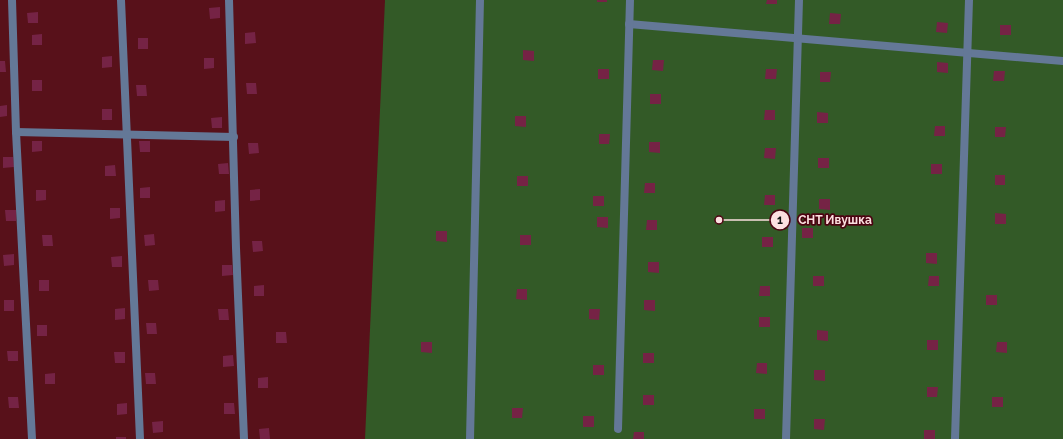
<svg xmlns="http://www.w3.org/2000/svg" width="1063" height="439" font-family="Raleway,sans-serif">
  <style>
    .green { fill: #335a27 }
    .building { fill: #752345 }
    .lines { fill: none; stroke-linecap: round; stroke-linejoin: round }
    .service { stroke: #647897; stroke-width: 8 }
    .minor { stroke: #647897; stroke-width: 8 }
    .leader { fill: none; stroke: #fce0e0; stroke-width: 1.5 }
    .callout-dot { fill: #fce0e0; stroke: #4c0311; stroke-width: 1.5 }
    .mark-label { font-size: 12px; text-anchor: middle; font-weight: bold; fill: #111 }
    .callout-label { font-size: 12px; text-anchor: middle; font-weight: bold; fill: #fce0e0; stroke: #4c0311; stroke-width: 3.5; stroke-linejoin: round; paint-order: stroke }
  </style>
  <rect width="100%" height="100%" fill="#58111a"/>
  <path class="green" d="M385 0H1063V439H365Z"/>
  <g class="building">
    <rect x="597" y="0" width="10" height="2"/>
    <path d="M767 0H777V4H766Z"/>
    <path d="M220 7V18L210 19 209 8Z"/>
    <path d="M38 12V23H28L27 13Z"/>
    <path d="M830 13 841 14 840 24H829Z"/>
    <path d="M937 22 948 23 947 33 936 32Z"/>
    <rect x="1000" y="25" width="11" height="10"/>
    <path d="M255 32 256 43 245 44V33Z"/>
    <path d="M42 34V45H32V35Z"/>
    <rect x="138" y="38" width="10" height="11"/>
    <path d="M523 50 534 51V61L523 60Z"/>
    <path d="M112 56V67L102 68V57Z"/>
    <path d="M204 58H214V68L204 69Z"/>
    <path d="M653 60H664L663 71 652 70Z"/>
    <path d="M0 61H5L6 72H0Z"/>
    <path d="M937 62 948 63V73L937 72Z"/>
    <rect x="598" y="69" width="11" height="10"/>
    <path d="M766 69H777L776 79H765Z"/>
    <path d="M994 71H1005L1004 81H993Z"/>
    <path d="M820 72H831L830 82H820Z"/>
    <rect x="32" y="80" width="10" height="11"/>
    <path d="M246 83H256L257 94H247Z"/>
    <path d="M136 85H146L147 96H137Z"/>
    <rect x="650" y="94" width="11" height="10"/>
    <path d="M7 105V116L0 117V106Z"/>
    <rect x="102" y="109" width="10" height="11"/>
    <path d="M765 110H775V120H764Z"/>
    <path d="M817 112 828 113V123H817Z"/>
    <path d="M515 116H526V127L515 126Z"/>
    <path d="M222 117V128H212L211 118Z"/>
    <path d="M935 126H945V136H934Z"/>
    <path d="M995 127H1006L1005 137H995Z"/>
    <path d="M599 134H610L609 144H599Z"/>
    <path d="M32 141H42V151L32 152Z"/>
    <path d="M139 141H150V152H140Z"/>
    <path d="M649 142H660V153L649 152Z"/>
    <path d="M248 143H258L259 153 249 154Z"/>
    <path d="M765 148H776L775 159 764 158Z"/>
    <path d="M3 157H13L14 167 3 168Z"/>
    <rect x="818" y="158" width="11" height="10"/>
    <path d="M228 163 229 174H219L218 164Z"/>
    <rect x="931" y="164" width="11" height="10"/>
    <path d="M115 165 116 176H105V166Z"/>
    <rect x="995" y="175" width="10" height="10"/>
    <rect x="517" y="176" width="11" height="10"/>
    <path d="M645 183H655V193H644Z"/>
    <path d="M150 187V198H140V188Z"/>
    <path d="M260 189V200L250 201V190Z"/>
    <path d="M36 190H46V200L36 201Z"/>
    <path d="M765 195H775V205H764Z"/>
    <rect x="593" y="196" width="11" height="10"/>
    <path d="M819 199H830V210L819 209Z"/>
    <path d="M225 200V211L215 212V201Z"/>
    <path d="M110 208H120V218L110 219Z"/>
    <path d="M5 210H16V221H6Z"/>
    <path d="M995 213 1006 214V224H995Z"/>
    <path d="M597 217H608V228L597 227Z"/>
    <path d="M647 220H657V230H646Z"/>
    <rect x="802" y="228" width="11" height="10"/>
    <path d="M436 231H447V242L436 241Z"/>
    <path d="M154 234 155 245 145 246 144 235Z"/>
    <path d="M42 235H52L53 246H43Z"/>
    <rect x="520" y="235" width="11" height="10"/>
    <rect x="762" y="237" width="11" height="10"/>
    <path d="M252 241H262L263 251 253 252Z"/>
    <path d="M926 253H937V264L926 263Z"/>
    <path d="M14 254V265L4 266 3 255Z"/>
    <path d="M122 256V267H112L111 257Z"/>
    <path d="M648 262H659V273L648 272Z"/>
    <path d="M222 265H232L233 275 222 276Z"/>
    <rect x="813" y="276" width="11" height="10"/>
    <path d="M929 276H939V286H928Z"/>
    <rect x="39" y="280" width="10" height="11"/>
    <path d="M148 280H158L159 290 149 291Z"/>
    <path d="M264 285V296H254V286Z"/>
    <path d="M760 286H770V296H759Z"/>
    <path d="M517 289H527V300L516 299Z"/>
    <rect x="986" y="295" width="11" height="10"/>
    <rect x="4" y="300" width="10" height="11"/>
    <path d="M644 300H655V311L644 310Z"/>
    <path d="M125 308V319L115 320V309Z"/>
    <path d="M218 309H228L229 320H219Z"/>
    <path d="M589 309H600L599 320 589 319Z"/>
    <rect x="759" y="317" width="11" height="10"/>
    <path d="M146 323H156L157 334H147Z"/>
    <rect x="37" y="325" width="10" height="11"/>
    <path d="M817 330 828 331V341L817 340Z"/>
    <path d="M276 332H286L287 343H276Z"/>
    <rect x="927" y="340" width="11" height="10"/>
    <path d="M421 342H432V353L421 352Z"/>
    <path d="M997 342H1007V353L996 352Z"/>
    <path d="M7 351H18V361H8Z"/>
    <path d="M114 352H125V363H115Z"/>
    <rect x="643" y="353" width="11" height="10"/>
    <path d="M233 355 234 366 223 367V356Z"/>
    <path d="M757 363H767V374L756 373Z"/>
    <rect x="593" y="365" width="11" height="10"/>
    <path d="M814 370H825V381L814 380Z"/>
    <path d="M55 373V384H45V374Z"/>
    <path d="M145 373H155L156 384H146Z"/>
    <path d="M268 377V388H258V378Z"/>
    <path d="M927 387H938L937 397H927Z"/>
    <rect x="643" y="395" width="11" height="10"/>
    <path d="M8 397H18L19 408H9Z"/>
    <rect x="992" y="397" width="11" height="10"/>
    <path d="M127 403V414L117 415V404Z"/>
    <path d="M224 403H234L235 414H224Z"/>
    <path d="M512 408H523L522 418H512Z"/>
    <rect x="754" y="409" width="11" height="10"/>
    <rect x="583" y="416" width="11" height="11"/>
    <path d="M814 419H825L824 430 814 429Z"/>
    <path d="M163 421V432L153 433 152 422Z"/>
    <path d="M269 428 270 439H260L259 429Z"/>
    <rect x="924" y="430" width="11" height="9"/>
    <path d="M634 432H644V439H633Z"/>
    <rect x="116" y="437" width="10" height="2"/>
  </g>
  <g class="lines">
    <g class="service">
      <path d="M12 0 16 132 32 439"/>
      <path d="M121 0 140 439"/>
      <path d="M229 0 236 248 244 439"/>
      <path d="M629 24 1063 61"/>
      <path d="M16 132 234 137"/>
      <path d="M618 429 630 0"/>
      <path d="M786 439 799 0"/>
      <path d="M955 439 969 0"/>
    </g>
    <path class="minor" d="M470 439 480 0"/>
  </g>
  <path class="leader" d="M719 220L780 220"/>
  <g class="callout-dot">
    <circle cx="719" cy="220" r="4"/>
    <circle cx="780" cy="220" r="10"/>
  </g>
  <g class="mark-label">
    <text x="780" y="224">1</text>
  </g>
  <g class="callout-label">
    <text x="835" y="224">СНТ Ивушка</text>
  </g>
</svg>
